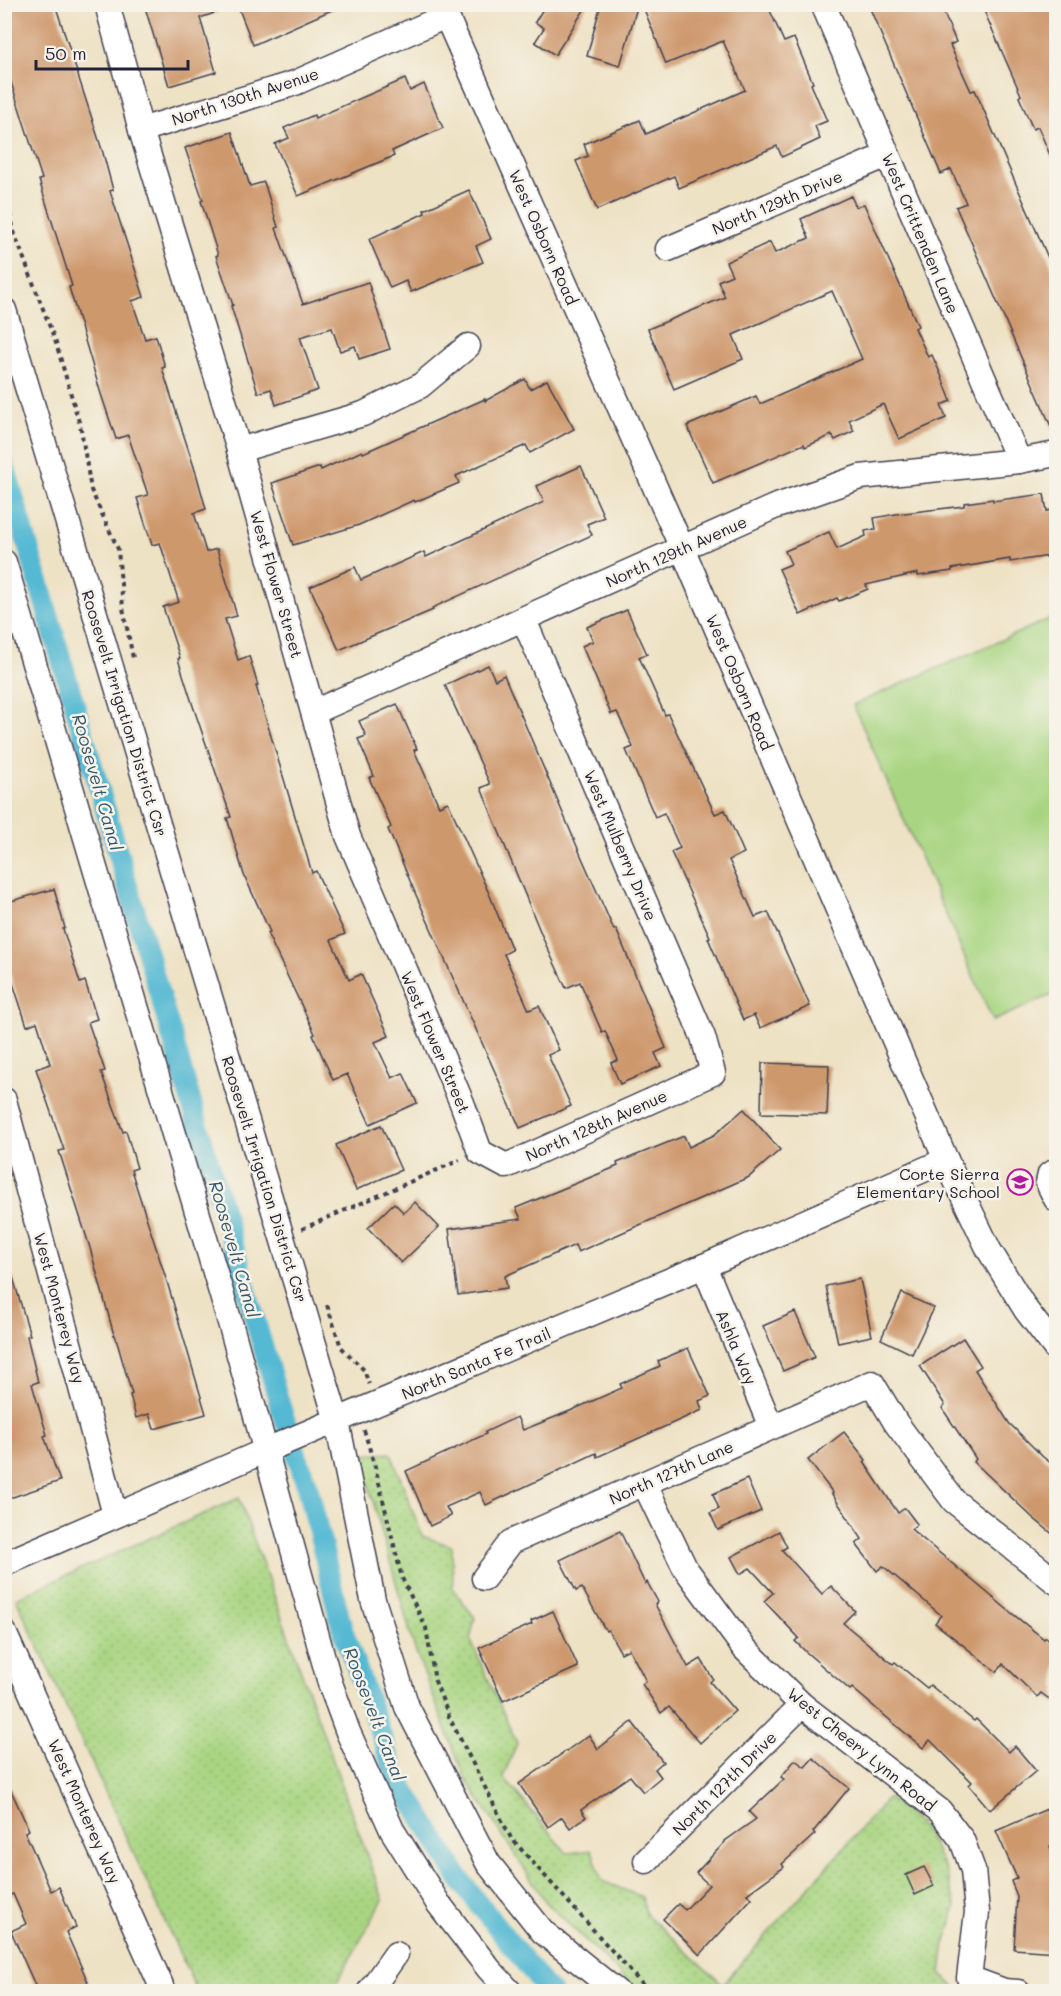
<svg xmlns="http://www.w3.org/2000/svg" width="1061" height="1996" font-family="Mali,sans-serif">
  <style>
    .green { fill: url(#green-dots); stroke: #667c5e; stroke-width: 1.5 }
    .pitch { fill: #a9d582; stroke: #667c5e; stroke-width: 1.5 }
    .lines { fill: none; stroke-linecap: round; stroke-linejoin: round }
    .canal { stroke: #55b9d3; stroke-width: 21 }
    .building { fill: #ce986d }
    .minor-casing { stroke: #413f50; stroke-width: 27 }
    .path { stroke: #413f50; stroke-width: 4; stroke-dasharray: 4.5 4.5; stroke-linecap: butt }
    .minor { stroke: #fff; stroke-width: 24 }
    .labels { text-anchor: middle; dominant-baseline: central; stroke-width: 5; stroke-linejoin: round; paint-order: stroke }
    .street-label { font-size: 16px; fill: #22223b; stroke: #f7f3e8 }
    .poi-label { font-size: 16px; fill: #22223b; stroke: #f7f3e8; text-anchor: end }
    .water-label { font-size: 18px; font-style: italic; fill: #345770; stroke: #f7f3e8 }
  </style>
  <defs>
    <pattern id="green-dots" width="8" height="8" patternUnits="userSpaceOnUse" patternTransform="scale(1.5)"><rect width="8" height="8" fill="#a9d582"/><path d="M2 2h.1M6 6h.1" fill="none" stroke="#91b771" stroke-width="1.8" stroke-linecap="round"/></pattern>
  </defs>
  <rect width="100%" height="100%" fill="#f7f3e8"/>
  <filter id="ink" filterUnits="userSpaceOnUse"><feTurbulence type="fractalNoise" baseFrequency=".0167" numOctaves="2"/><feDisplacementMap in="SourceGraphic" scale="12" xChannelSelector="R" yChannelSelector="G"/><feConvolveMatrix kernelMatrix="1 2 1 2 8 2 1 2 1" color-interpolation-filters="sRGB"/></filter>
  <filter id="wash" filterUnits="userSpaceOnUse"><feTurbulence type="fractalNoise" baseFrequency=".008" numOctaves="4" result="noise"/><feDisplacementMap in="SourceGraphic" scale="24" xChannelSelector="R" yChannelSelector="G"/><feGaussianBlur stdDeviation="1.35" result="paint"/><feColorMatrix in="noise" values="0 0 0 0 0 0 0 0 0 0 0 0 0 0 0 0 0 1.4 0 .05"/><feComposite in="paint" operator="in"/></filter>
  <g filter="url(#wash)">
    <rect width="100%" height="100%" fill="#eee2c5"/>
    <g class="green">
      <path d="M391 1453 422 1536 452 1546 453 1589 475 1618 470 1639 517 1743 503 1777 567 1853 592 1850 602 1881 642 1897 646 1914 723 1984 888 1798 907 1812 927 1833 945 1869 956 1907 944 1949 941 1974 959 1991H638L546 1902 465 1778 415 1650 360 1455Z"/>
      <path d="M239 1498 383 1900 332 1991H197L16 1598Z"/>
    </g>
    <path class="pitch" d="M1056 616V993L993 1021 853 705Z"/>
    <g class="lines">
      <path class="canal" d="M4 464 280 1405 309 1492 342 1628 396 1776 463 1884 544 1986 551 1992"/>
    </g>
    <g id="blocks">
      <g class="building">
        <path d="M4 4H55L103 153 113 190 110 191 144 297 132 301 145 339 156 336 165 367 162 368 196 473 206 509 194 513 206 552 217 549 237 616 225 619 238 660 249 656 258 686H256L312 873 316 871 345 934 331 940 349 980 361 974 389 1036 375 1042 392 1078 403 1073 417 1103 370 1124 347 1074 333 1080 313 1035 315 1034 267 933 270 932 244 875 227 818 231 817 193 706 178 659 180 658 163 607 179 602 160 543 152 545 137 498 148 495 128 435 116 439 101 394 69 287 72 286 39 180 42 179 8 73H9L4 58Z"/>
        <path d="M144 4H232V7L200 18 216 72 169 86Z"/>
        <path d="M237 4H345L253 45Z"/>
        <path d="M546 4H588L555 55 535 42 544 28 535 22Z"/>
        <path d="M601 4H638L620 66 587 56Z"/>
        <path d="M642 4H767L784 42 794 38 813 83 811 84 827 121 815 126 820 139 782 157 777 146 679 188 674 176 597 210 576 161 588 156 584 144 640 120 646 134 745 90 723 41 666 64Z"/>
        <path d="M868 4H940L956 42 950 45 971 91 975 90 1056 276V438L956 207 966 203 951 169 941 174Z"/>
        <path d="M981 4H1051L1056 18V169L1038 127 1033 129 1019 97 1021 95Z"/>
        <path d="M405 79 410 91 424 84 443 128 392 151 394 156 298 196 275 144 289 138 284 128 314 115 315 118Z"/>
        <path d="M232 132 250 186 264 182 278 227 276 228 303 304 368 282 390 349 359 359 355 346 340 351 332 328 300 337 318 390 276 405 271 389 258 393 231 306 233 305 216 256 218 255 201 201 203 200 185 148Z"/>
        <path d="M469 190 491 239 476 246 483 262 411 292 406 281 390 288 369 239 425 213 424 210Z"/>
        <path d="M851 196 856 207 864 204 918 326 915 328 928 357 932 355 941 375 951 401 941 405 946 418 899 439 883 404 849 420 854 431 835 440 832 435 805 447 804 444 713 483 687 426 756 396 760 404 862 359 832 291 733 335 743 359 674 389 648 329 725 297 718 281 732 275 726 262 770 242 775 253 809 238 801 219Z"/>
        <path d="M525 379 530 389 547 380 574 429 530 453 526 445 456 476 459 483 415 502 414 500 359 525 293 545 272 483 320 467 321 470 362 451 363 453 485 399V401Z"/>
        <path d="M581 466 604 517 587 524 592 535 432 608 433 610 339 650 310 587 355 567 361 580 424 552 426 557 544 502 537 486Z"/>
        <path d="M1044 494 1047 511 1056 509V555L1010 562V559L952 569V571L918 576V573L866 585 868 589 839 601 837 598 800 615 779 569 791 564 785 551 829 532 837 549 866 536 865 531 876 529 874 518 896 514 964 506V503L993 499V501Z"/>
        <path d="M627 610 647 654 639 657 665 715 668 714 715 814 725 810 744 853 729 860 755 917 768 912 810 1006 760 1028 754 1015 743 1020 708 938 710 937 671 852 680 848 664 813 655 817 626 750 633 747 617 712 611 714 582 646 593 641 587 627Z"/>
        <path d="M488 665 495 680 504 675 582 858 614 930 616 929 666 1048 655 1053 661 1066 620 1084 611 1063 618 1060 605 1031 602 1032 580 982 566 988 545 943 481 788 490 784 445 685Z"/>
        <path d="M397 704 417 749 414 750 439 806 448 802 491 898 512 950 504 954 529 1010 539 1006 559 1050 548 1055 571 1106 520 1128 416 895 388 829 391 827 369 778 374 776 358 739 366 736 359 721Z"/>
        <path d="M54 889 65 928 63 929 80 983 85 981 97 1019 88 1022 105 1071 101 1072 123 1132 126 1131 137 1168 131 1170 168 1285 206 1414 154 1429 149 1414 136 1418 130 1395 132 1394 115 1335H114L90 1248 59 1151 64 1150 36 1069 50 1064 37 1022 27 1026 4 956V903Z"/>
        <path d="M762 1063 829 1065 827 1115 761 1113Z"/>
        <path d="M744 1109 780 1150 749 1177 578 1252 575 1245 505 1276 507 1288 458 1295 449 1229 521 1219 516 1208 618 1166 617 1163 684 1136 689 1147 714 1135Z"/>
        <path d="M381 1125 401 1170 356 1190 336 1145Z"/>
        <path d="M415 1202 439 1227 401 1263 368 1228 394 1203 404 1213Z"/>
        <path d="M9 1264 30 1335 27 1336 38 1382 32 1384 47 1435 44 1436 60 1481 4 1500V1265Z"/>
        <path d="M860 1279 872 1336 838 1343 826 1286Z"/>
        <path d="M902 1293 934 1308 912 1354 881 1339Z"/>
        <path d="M795 1312 815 1357 783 1371 763 1326Z"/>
        <path d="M963 1338 981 1366 975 1370 1009 1423 1043 1457 1056 1467V1537L1032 1517 974 1462 976 1459 942 1408 945 1405 920 1366Z"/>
        <path d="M688 1348 710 1396 699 1401 702 1410 597 1457 596 1453 486 1505 480 1492 446 1507 451 1516 430 1526 406 1471 486 1434 485 1432 517 1417 523 1430 570 1411 622 1388 620 1384 660 1366 658 1361Z"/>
        <path d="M844 1432 866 1460 864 1462 898 1513 905 1508 917 1524 911 1529 1009 1611 1044 1639 1046 1637 1056 1646V1704L1041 1693 1037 1697 1003 1664 997 1672 935 1623 941 1615 883 1566 877 1571 856 1544 862 1539 832 1494 833 1493 808 1460Z"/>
        <path d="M747 1479 761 1511 718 1530 710 1513 719 1509 713 1494Z"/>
        <path d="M620 1531 645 1584 647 1582 658 1602 655 1604 688 1667 701 1659 713 1679 710 1682 735 1711 700 1743 669 1707 661 1713 642 1684 646 1681 629 1649 621 1653 608 1630 606 1631 582 1588 576 1591 560 1560Z"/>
        <path d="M779 1531 787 1547 782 1550 822 1594 831 1586 855 1611 843 1623 893 1664 895 1662 927 1688 930 1685 974 1721 976 1719 1009 1752 1015 1746 1036 1771 990 1810 969 1785 972 1782 930 1740 923 1748 852 1688 850 1690 806 1652 795 1641 799 1638 764 1601 773 1593 750 1568 740 1574 731 1557Z"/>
        <path d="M553 1611 578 1667 503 1701 479 1648 532 1624 531 1621Z"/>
        <path d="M632 1722 663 1762 655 1769 661 1777 643 1792 630 1776 581 1810 586 1817 570 1828 562 1817 548 1827 519 1784 589 1735 598 1749Z"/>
        <path d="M813 1758 849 1788 813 1832 815 1834 782 1864 784 1867 747 1894 752 1898 700 1955 663 1919 678 1904 685 1910 709 1885 696 1873 725 1842V1841L756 1819 749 1812 784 1779 781 1777 795 1760 805 1767Z"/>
        <path d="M4 1775 29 1830 25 1832 51 1891 59 1887 76 1927 66 1932 88 1982 67 1992H38L11 1931 26 1924 13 1894 4 1897Z"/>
        <path d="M1047 1809 1056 1832V1843L1050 1846 1056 1862V1952L1014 1949 1017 1896 1011 1881 1017 1878 996 1831Z"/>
        <path d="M924 1867 934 1886 915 1895 906 1875Z"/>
      </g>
    </g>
  </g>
  <g filter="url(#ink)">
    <use href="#blocks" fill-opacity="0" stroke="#413f50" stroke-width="1.5"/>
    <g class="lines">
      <g class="minor-casing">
        <g id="minor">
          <path d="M107 4 141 130 239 450 348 836 462 1103 480 1152 506 1166 713 1073 703 1037 524 620"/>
          <path d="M441 4 682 548 946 1160 989 1250 1026 1310 1056 1349"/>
          <path d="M823 4 1019 461"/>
          <path d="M141 130 295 83 446 16"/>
          <path d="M668 249 887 155"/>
          <path d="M4 310 337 1421 373 1600 407 1707 488 1863 543 1932 617 1992"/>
          <path d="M239 450 363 414 420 386 468 346"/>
          <path d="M4 562 231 1326 330 1683 348 1732 392 1830 438 1903 489 1969 510 1992"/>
          <path d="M314 712 774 507 860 477 1019 461 1056 454"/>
          <path d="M4 1100 115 1515"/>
          <path d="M1056 1171 1050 1174 1048 1183 1056 1199"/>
          <path d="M704 1266 771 1427"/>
          <path d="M645 1485 685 1568 744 1648 802 1705 940 1811 962 1840 973 1870 977 1912 969 1978 1004 1991 1018 1992"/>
          <path d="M4 1564 276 1446 704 1266 946 1160"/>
          <path d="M484 1578 511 1542 872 1383 896 1423 954 1501 1056 1582"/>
          <path d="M4 1632 164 1992"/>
          <path d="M646 1861 802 1705"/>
          <path d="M369 1992 396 1954"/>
        </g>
      </g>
      <g class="path">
        <path d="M4 187 15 235 56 343 81 429 91 490 118 549 123 608 133 658"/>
        <path d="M302 1229 460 1160"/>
        <path d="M327 1305 341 1347 364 1370 369 1384"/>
        <path d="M364 1430 375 1467 402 1578 426 1628 435 1681 450 1719 511 1838 649 1992"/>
      </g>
      <use href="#minor" class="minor"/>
    </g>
  </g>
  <defs>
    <g id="school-ring" transform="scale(1.35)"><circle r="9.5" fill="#f7f3e8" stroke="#b5179e" stroke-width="1.5"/><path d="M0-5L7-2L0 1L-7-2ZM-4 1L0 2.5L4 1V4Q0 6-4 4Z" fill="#b5179e"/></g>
  </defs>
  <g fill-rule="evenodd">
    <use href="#school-ring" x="1020" y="1182"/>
  </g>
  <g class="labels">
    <g class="street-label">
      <text transform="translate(245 96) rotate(-18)">North 130th Avenue</text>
      <text transform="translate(777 202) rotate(-23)">North 129th Drive</text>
      <text transform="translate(921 233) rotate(67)">West Crittenden Lane</text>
      <text transform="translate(544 237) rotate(66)">West Osborn Road</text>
      <text transform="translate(676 551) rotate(-24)">North 129th Avenue</text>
      <text transform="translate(277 584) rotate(74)">West Flower Street</text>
      <text transform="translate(740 682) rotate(67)">West Osborn Road</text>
      <text transform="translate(125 713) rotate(73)">Roosevelt Irrigation District Csr</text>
      <text transform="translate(621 845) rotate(67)">West Mulberry Drive</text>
      <text transform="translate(436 1042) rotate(67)">West Flower Street</text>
      <text transform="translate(596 1125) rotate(-24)">North 128th Avenue</text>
      <text transform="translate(265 1179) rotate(73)">Roosevelt Irrigation District Csr</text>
      <text transform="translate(60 1308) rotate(75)">West Monterey Way</text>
      <text transform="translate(737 1347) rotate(67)">Ashla Way</text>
      <text transform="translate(476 1363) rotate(-23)">North Santa Fe Trail</text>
      <text transform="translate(671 1472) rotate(-24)">North 127th Lane</text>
      <text transform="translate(862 1749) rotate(39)">West Cheery Lynn Road</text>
      <text transform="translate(724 1783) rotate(-45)">North 127th Drive</text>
      <text transform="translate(85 1811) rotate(66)">West Monterey Way</text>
    </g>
    <g class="poi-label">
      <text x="1000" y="1173">Corte Sierra<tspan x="1000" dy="18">Elementary School</tspan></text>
    </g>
    <g class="water-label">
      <text transform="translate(98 782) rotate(74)">Roosevelt Canal</text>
      <text transform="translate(235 1249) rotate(74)">Roosevelt Canal</text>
      <text transform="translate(375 1714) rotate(69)">Roosevelt Canal</text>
    </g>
  </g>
  <rect width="1061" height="1996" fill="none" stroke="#f7f3e8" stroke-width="24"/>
  <path d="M36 60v9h152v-9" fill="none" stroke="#22223b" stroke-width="3"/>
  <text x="45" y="60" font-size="18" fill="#22223b" stroke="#f7f3e8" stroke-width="4.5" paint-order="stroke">50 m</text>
</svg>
